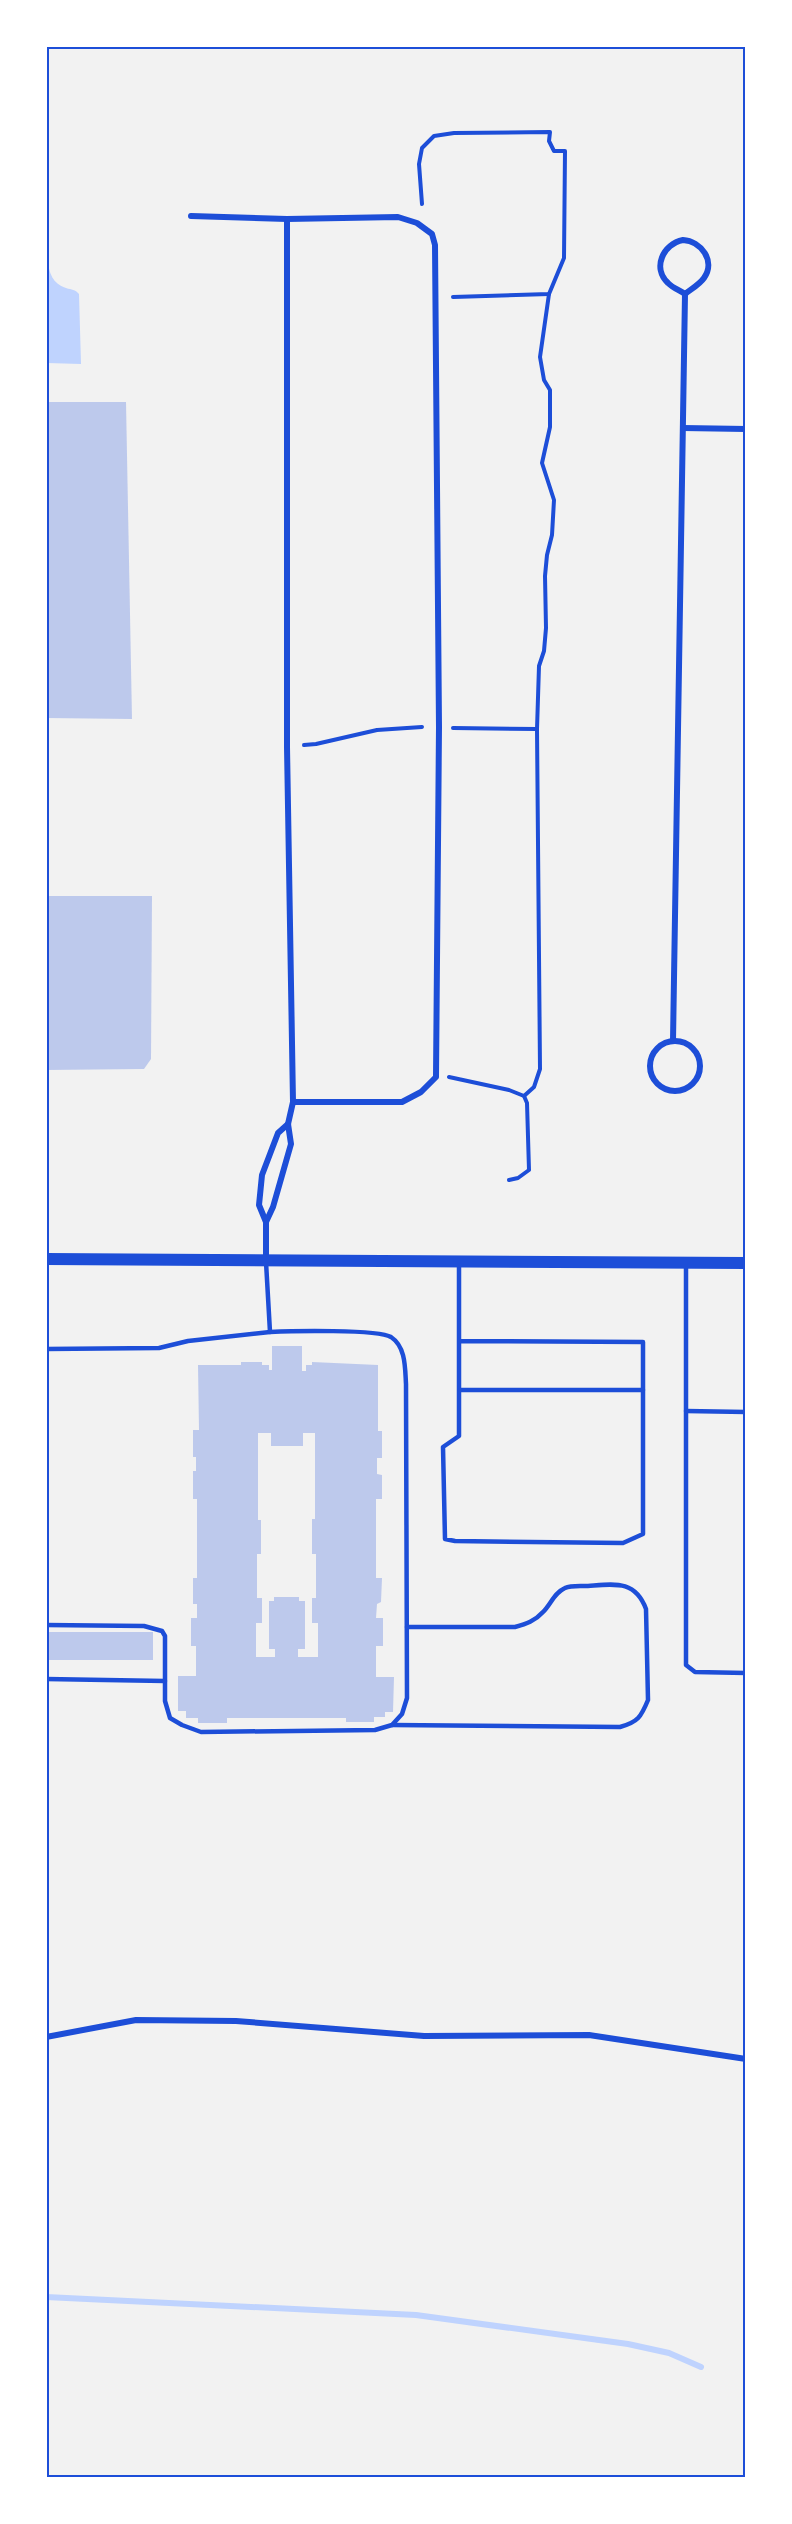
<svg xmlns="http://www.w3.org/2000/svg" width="792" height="2524" font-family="Montserrat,sans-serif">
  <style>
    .water { fill: #bfd3fe }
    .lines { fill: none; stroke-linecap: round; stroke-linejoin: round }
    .stream { stroke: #bfd3fe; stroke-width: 6 }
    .building { fill: #bdc9ec; fill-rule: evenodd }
    .path { stroke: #1d4ed8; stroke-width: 4 }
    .service { stroke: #1d4ed8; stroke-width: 4.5 }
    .minor { stroke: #1d4ed8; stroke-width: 6 }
    .secondary { stroke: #1d4ed8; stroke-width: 12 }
    .neatline { fill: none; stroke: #1d4ed8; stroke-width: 2 }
  </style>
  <rect width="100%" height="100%" fill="#f2f2f2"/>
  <path class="water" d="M47 260C50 274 52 283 66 288 72 290 75 289 79 294L81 364 47 363Z"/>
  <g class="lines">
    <path class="stream" d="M46 2297 416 2315 628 2344 669 2353 701 2367"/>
  </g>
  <g class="building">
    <path d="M46 402H126L132 719 46 718Z"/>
    <path d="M46 896H152L151 1059 144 1069 46 1070Z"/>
    <path d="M272 1346H302V1371H306V1365H312V1362L378 1365V1431H382V1458H377V1474L382 1475V1499H376V1578H382L381 1602 377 1604 376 1618H383V1646H376V1677H394L393 1712H385V1717H374V1722H346V1718H227V1723H198V1718H186V1711H178V1676H196V1646H191V1618H197V1604H193V1578H197V1499H193V1471H196V1457H193V1430H199L198 1365H241V1362H262V1365H269V1370H272ZM258 1433H271V1446H303V1433H315V1519H312V1554H316V1598H312V1623H318V1657H298V1649H305V1601H299V1597H274V1601H269V1649H275V1657H256V1623H262V1598H257V1554H261V1520H258Z"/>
    <rect x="46" y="1632" width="107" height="28"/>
  </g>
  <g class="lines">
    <g class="path">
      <path d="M422 204 419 164 422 148 434 136 454 133 550 132 549 141 554 151H565L564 258 549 294 453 297"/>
      <path d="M453 728 537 729 540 1069 534 1087 524 1096"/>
      <path d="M537 729 539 666 544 651 546 628 545 576 547 555 552 535 554 500 542 463 550 427V390L544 380 540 357 549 294"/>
      <path d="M304 745 316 744 377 730 422 727"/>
      <path d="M449 1077 509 1090 524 1096 527 1103 529 1170 518 1178 509 1180"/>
    </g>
    <g class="service">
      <path d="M459 1262V1436L443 1447 445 1539 455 1541 623 1543 643 1534V1342L460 1341"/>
      <path d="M686 1265V1665L695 1672 746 1673"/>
      <path d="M46 1349 159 1348 188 1341 270 1332"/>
      <path d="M460 1390H643"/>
      <path d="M686 1411 746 1412"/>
      <path d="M46 1625 144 1626 162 1631 165 1636V1701L170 1718 182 1725 201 1732 375 1730 392 1725 402 1714 407 1698 406 1384C405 1368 406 1347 391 1337 378 1329 290 1331 270 1332L266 1262"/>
      <path d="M46 1679 165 1681"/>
      <path d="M392 1725 620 1727C638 1722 641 1717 648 1700L646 1609C635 1580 615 1584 588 1586 581 1586 571 1585 565 1588 554 1593 551 1604 543 1612 535 1621 526 1624 515 1627H407"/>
    </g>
    <g class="minor">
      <path d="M191 216 287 219 398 217 417 223 432 234 435 245 439 727 436 1077 421 1092 402 1102H293"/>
      <path d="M683 240C701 241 716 261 704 278 699 285 691 289 685 294 679 290 673 288 668 283 652 268 663 244 683 240Z"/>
      <path d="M683 428 746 429"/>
      <path d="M673 1041 685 294"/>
      <circle cx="675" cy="1066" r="25"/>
      <path d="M266 1222 259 1205 262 1175 278 1133 288 1124"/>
      <path d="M266 1261V1222L273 1207 291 1144 288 1124 293 1102 287 747V219"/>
      <path d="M46 2037 136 2020 236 2021 424 2036 589 2035 746 2059"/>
    </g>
    <path class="secondary" d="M46 1259 746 1263"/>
  </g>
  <rect width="792" height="2524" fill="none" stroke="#ffffff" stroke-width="96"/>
  <rect x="48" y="48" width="696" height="2428" class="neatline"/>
</svg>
